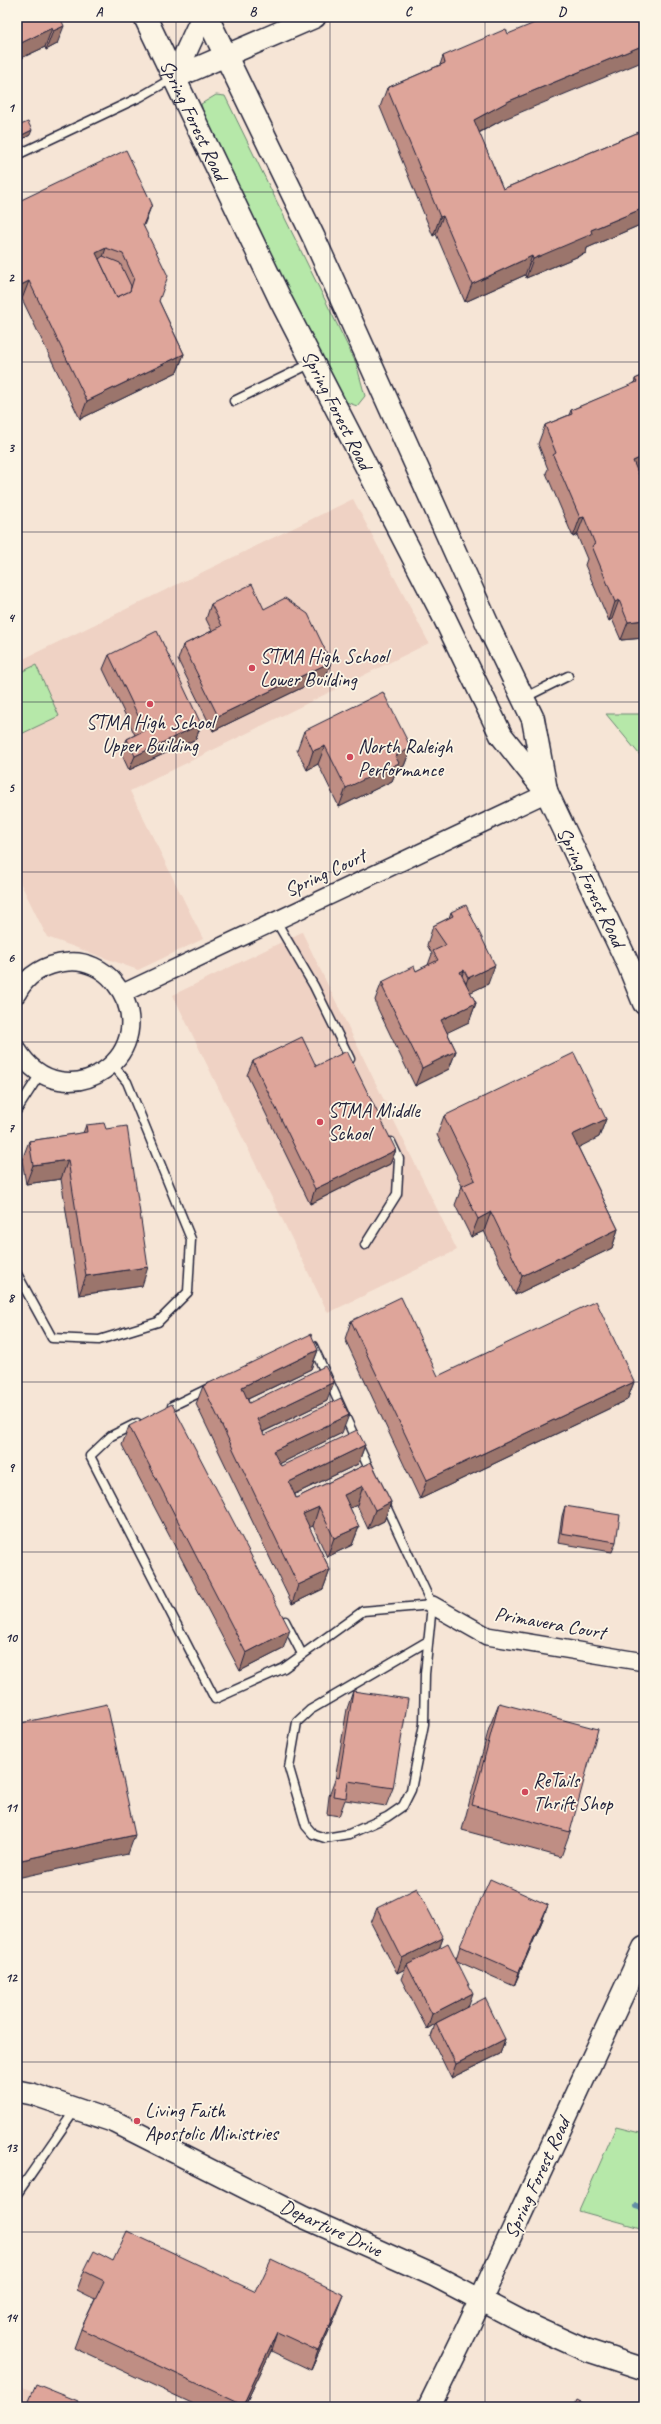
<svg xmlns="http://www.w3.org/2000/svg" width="661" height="2424" font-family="Caveat,sans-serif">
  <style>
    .built { fill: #efd2c4 }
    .green { fill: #b6e8a9; stroke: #6c8572 }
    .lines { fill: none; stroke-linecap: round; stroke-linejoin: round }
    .stream { stroke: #638fa7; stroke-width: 6 }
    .service-casing { stroke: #22223b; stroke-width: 11 }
    .minor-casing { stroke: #22223b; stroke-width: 20 }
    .tertiary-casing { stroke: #22223b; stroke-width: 24 }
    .secondary-casing { stroke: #22223b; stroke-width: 25 }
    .service { stroke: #fcf5e5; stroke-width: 8 }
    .minor { stroke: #fcf5e5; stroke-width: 17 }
    .tertiary { stroke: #fcf5e5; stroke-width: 21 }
    .secondary { stroke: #fcf5e5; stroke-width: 22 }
    .wall { fill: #bf8e84; stroke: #22223b }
    .shaded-wall { fill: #9b746c; stroke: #22223b }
    .building { fill: #dea59a; stroke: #22223b; fill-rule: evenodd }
    .grid { fill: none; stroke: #22223b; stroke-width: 1; stroke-opacity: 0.55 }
    .poi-dot { fill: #d1495b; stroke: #fcf5e5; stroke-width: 1.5 }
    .labels { text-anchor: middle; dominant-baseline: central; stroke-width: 3.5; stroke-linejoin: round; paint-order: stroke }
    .street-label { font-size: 20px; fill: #22223b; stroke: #fcf5e5 }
    .poi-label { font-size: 20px; fill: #22223b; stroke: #fcf5e5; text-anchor: start }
    .neatline { fill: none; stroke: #22223b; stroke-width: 1.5 }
    .grid-label { font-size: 13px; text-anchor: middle; font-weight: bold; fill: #22223b }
  </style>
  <rect width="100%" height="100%" fill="#f6e5d6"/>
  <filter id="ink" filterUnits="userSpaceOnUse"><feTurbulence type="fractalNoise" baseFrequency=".025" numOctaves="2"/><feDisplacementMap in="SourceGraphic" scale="8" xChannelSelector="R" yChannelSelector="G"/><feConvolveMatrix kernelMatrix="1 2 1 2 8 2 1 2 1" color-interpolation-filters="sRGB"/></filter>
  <g filter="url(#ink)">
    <g class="built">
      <path d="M353 499 429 643 130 791 203 939 138 970 47 937 17 876V662Z"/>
      <path d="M302 932 457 1250 328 1313 173 995Z"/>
      <path d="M17 2385 79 2407H17Z"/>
    </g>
    <g class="green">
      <path d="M216 95 225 96 356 363 365 396 357 406 346 402 323 361 207 126 201 104Z"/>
      <path d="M36 665 59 716 17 736V674Z"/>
      <path d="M606 714H644V760Z"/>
      <path d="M616 2127 644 2134V2229L579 2211Z"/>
    </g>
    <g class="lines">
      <path class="stream" d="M637 2206 644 2208"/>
      <g class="service-casing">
        <g id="service">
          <path d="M17 155 140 97 173 78"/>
          <path d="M234 401 312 363"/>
          <path d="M524 698 568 676"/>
          <path d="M276 921 314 986 350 1059"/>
          <path d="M17 1110 40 1074"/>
          <path d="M365 1245 397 1194 399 1159 391 1142"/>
          <path d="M17 1274 52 1338 99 1340 158 1322 188 1292 191 1239 127 1082 113 1065"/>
          <path d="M313 1346 371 1473"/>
          <path d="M172 1406 209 1388"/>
          <path d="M137 1423 111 1436 90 1456 215 1699 284 1668 363 1611 432 1605"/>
          <path d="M384 1502 432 1605 425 1674 424 1724 411 1790 403 1806 387 1817 349 1834 325 1838 313 1834 306 1826 289 1768 297 1722 310 1710 428 1641"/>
          <path d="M285 1621 302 1654"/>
          <path d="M17 2194 75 2110"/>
        </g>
      </g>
      <g class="minor-casing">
        <g id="minor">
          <path d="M123 993 547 793"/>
          <path d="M17 994C27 974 46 964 68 962 85 960 104 969 114 982 170 1051 64 1126 17 1049"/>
          <path d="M432 1605 487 1636 644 1662"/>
        </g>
      </g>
      <g class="tertiary-casing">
        <g id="tertiary">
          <path d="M174 78 315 17"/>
          <path d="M174 78 202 17"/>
          <path d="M17 2091 32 2094 115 2122 303 2217 435 2276 521 2321 583 2349 644 2369"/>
        </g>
      </g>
      <g class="secondary-casing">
        <g id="secondary">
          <path id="s1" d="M145 17 281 301 444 617 501 735 547 793 629 966 644 1003"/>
          <path d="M207 17 314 238 491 632 533 719 546 790"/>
          <path d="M429 2407 467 2329 644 1948"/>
        </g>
      </g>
      <use href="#service" class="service"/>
      <use href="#minor" class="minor"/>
      <use href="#tertiary" class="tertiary"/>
      <use href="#secondary" class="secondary"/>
    </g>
    <g class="wall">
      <path d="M60 17 57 44 46 50 45 47 17 60Z"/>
      <path d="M443 56 502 120 479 133 503 189 644 130V228L641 229 640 225 587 248 586 253 526 278 525 275 465 302 436 234 433 236 380 107 387 88 440 65Z"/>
      <path d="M18 126 30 135 21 140 17 133V130Z"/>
      <path d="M17 202 144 227 159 301 184 354 177 372 80 419 22 299 17 302Z"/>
      <path d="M644 375 638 474 644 487V640V638L621 640 612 619 609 621 585 565 587 559 577 535 573 537 546 473 548 469 538 444 545 425 569 415 571 410 634 384 635 379Z"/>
      <path d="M211 604 264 609 331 662 326 676 213 731 178 660 183 645 212 631 206 619Z"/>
      <path d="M109 655 201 724 196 739 129 770 121 753 127 739 135 735 103 669Z"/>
      <path d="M304 731 411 748 404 766 396 771 392 781 339 807 318 764 307 770 297 750Z"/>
      <path d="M451 912 488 984 470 992 476 1003 469 1022 447 1032 456 1051 449 1069 415 1086 376 1005V1003L375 1000 382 982 416 971 428 965 432 954 427 945 433 926 449 918Z"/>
      <path d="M253 1061 316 1066 396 1150 390 1164 310 1204 247 1075Z"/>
      <path d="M444 1116 606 1119 599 1137 578 1147 618 1229 612 1248 515 1295 484 1231 471 1237 455 1205 462 1186 437 1135Z"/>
      <path d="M86 1125 142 1286 79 1295 61 1179 26 1184 22 1160 29 1141 83 1133Z"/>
      <path d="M351 1321 438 1376 634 1382 627 1400 420 1499 345 1339Z"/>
      <path d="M318 1350 311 1369 248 1399 249 1403 327 1401 263 1432 264 1435 342 1433 279 1464 281 1466 365 1445 358 1464 295 1494 296 1498 371 1462 391 1502 384 1521 368 1529 357 1505 350 1508 359 1527 352 1545 327 1557 313 1526 309 1527 330 1570 323 1589 292 1604 196 1404 203 1386Z"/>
      <path d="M129 1426 283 1649 240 1671 122 1445Z"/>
      <path d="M565 1506 616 1542 612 1552 558 1543 562 1516Z"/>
      <path d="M353 1691 393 1788 386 1806 345 1800 339 1816 327 1814 329 1796 335 1780 347 1709Z"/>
      <path d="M499 1703 570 1832 561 1857 462 1830 489 1728Z"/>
      <path d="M377 1908 443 1938 439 1948 456 1959 460 1946 543 1919 514 1986 457 1961 468 2007 505 2039 500 2054 451 2078 431 2037 435 2024 427 2029 401 1979 405 1969 397 1973 371 1923Z"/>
      <path d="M113 2261 256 2292 337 2313 311 2370 271 2351 244 2407H200L74 2348 81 2329 95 2299 77 2290 84 2271Z"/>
    </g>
    <g class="shaded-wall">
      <path d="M64 26 57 44 46 50 53 31Z"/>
      <path d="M52 28 45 47 17 60V45Z"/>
      <path d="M644 45V61L502 120 467 139 474 120 509 101Z"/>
      <path d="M32 130 30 135 21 140 22 135Z"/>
      <path d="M152 204 145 223 136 244 143 225Z"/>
      <path d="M644 208V213L640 225 587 248 586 253 526 278 533 259 591 230Z"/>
      <path d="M443 216 436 234 433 236 440 217Z"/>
      <path d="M644 221V228L641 229Z"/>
      <path d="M106 248 100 266 96 253Z"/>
      <path d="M532 256 525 275 465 302 472 284Z"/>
      <path d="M29 281 22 299 17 302V287Z"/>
      <path d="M184 354 177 372 80 419 87 401Z"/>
      <path d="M644 456V472L626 479 633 461Z"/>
      <path d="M584 517 577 535 573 537 580 518Z"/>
      <path d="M619 600 612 619 609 621 615 602Z"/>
      <path d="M644 620V638L621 640 628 622Z"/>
      <path d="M331 662 326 676 213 731 218 716Z"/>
      <path d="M201 724 196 739 129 770 135 756Z"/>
      <path d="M325 746 318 764 307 770 313 751Z"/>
      <path d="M411 748 404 766 396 771 392 781 339 807 346 788 395 756Z"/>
      <path d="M495 965 488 984 461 997 468 978Z"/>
      <path d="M464 970 458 989 460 972Z"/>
      <path d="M476 1003 469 1022 434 1039 441 1020Z"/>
      <path d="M456 1051 449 1069 415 1086 422 1068Z"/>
      <path d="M606 1119 599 1137 566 1154 572 1135Z"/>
      <path d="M396 1150 390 1164 310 1204 315 1189Z"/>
      <path d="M68 1160 61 1179 26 1184 33 1165Z"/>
      <path d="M491 1212 484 1231 471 1237 478 1219Z"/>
      <path d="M618 1229 612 1248 515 1295 522 1276Z"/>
      <path d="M148 1267 142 1286 79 1295 86 1276Z"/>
      <path d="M318 1350 311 1369 235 1405 242 1387Z"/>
      <path d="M334 1382 327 1401 250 1438 257 1419Z"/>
      <path d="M634 1382 627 1400 420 1499 427 1480Z"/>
      <path d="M349 1415 342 1433 267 1470 273 1451Z"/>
      <path d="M365 1445 358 1464 282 1500 289 1482Z"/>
      <path d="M363 1486 357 1505 337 1514 344 1495Z"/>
      <path d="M391 1502 384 1521 368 1529 375 1510Z"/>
      <path d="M319 1507 313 1526 297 1533 303 1514Z"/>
      <path d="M359 1527 352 1545 327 1557 334 1538Z"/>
      <path d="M330 1570 323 1589 292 1604 298 1585Z"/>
      <path d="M290 1630 283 1649 240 1671 246 1653Z"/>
      <path d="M135 1835 128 1854 17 1878V1861Z"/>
      <path d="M548 1905 543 1919 514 1986 519 1972Z"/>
      <path d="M443 1938 438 1952 407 1965 405 1969 397 1973 402 1958Z"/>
      <path d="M473 1993 468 2007 436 2023 435 2024 427 2029 432 2014Z"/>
      <path d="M505 2039 500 2054 451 2078 456 2064Z"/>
      <path d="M344 2295 337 2313 311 2370 318 2351Z"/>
      <path d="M277 2332 271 2351 244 2407H242Z"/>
    </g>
    <g class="building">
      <path d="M17 17H60L64 26 53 31 52 28 17 45Z"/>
      <path d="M549 17H644V45L509 101 474 120 503 189 644 130V208L591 230 592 234 533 259 532 256 472 284 443 216 440 217 387 88 445 63 443 56 506 29 508 34Z"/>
      <path d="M28 122 32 130 22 135 18 126Z"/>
      <path d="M126 150 152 204 143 225 168 276 159 301 184 354 87 401 29 281 17 287V264L20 262 17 255V202ZM106 248 123 254 134 278 130 291 117 297 96 253Z"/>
      <path d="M103 256 120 263 131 286 130 291 117 297 99 259Z"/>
      <path d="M644 375V456L633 461 644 487V620L628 622 619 600 615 602 592 546 595 544 584 517 580 518 553 455 556 453 545 425 572 414 571 410 637 382 635 379Z"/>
      <path d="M252 584 264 609 285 598 308 614 331 662 218 716 183 645 222 626 211 604Z"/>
      <path d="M157 631 201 724 135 756 127 739 145 730 109 655Z"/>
      <path d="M383 692 411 748 395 756 399 763 346 788 325 746 313 751 304 731Z"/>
      <path d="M466 905 495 965 468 978 464 970 460 972 476 1003 441 1020 456 1051 422 1068 382 986H384L382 982 414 966 416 971 438 960 433 951 446 945 433 926 453 916 451 912Z"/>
      <path d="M302 1037 316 1066 347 1051 396 1150 315 1189 253 1061Z"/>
      <path d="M574 1053 606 1119 572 1135 618 1229 522 1276 491 1212 478 1219 462 1186 475 1180 444 1116Z"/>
      <path d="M104 1123 106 1129 127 1126 148 1267 86 1276 68 1160 33 1165 29 1141 87 1132 86 1125Z"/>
      <path d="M401 1297 438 1376 596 1301 634 1382 427 1480 351 1321Z"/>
      <path d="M311 1334 318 1350 242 1387 249 1403 325 1366 334 1382 257 1419 264 1435 341 1398 349 1415 273 1451 281 1466 357 1430 365 1445 289 1482 296 1498 371 1462 391 1502 375 1510 363 1486 344 1495 359 1527 334 1538 319 1507 303 1514 330 1570 298 1585 203 1386Z"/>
      <path d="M172 1404 290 1630 246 1653 129 1426Z"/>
      <path d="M565 1506 620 1515 616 1542 561 1533Z"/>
      <path d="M353 1691 408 1699 393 1788 348 1781 346 1798 333 1796 336 1777 339 1778Z"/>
      <path d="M499 1703 598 1729 570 1832 472 1805Z"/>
      <path d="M107 1704 135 1835 17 1861V1724Z"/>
      <path d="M490 1879 548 1905 519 1972 460 1946Z"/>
      <path d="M417 1888 443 1938 402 1958 377 1908Z"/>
      <path d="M448 1943 473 1993 432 2014 407 1965Z"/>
      <path d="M485 1998 505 2039 456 2064 436 2023Z"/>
      <path d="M127 2231 256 2292 271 2260 344 2295 318 2351 277 2332 243 2405 81 2329 104 2281 84 2271 94 2251 113 2261Z"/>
      <path d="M36 2384 78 2401 75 2407H26Z"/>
      <path d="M577 2400 591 2407H574Z"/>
      <path d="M567 2404 574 2407H566Z"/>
    </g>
  </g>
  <path class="grid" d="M176 17V2407M330 17V2407M485 17V2407M17 192H644M17 362H644M17 532H644M17 702H644M17 872H644M17 1042H644M17 1212H644M17 1382H644M17 1552H644M17 1722H644M17 1892H644M17 2062H644M17 2232H644"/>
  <g class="poi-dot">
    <circle cx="252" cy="668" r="4"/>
    <circle cx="150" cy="704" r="4"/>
    <circle cx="350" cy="757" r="4"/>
    <circle cx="320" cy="1122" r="4"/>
    <circle cx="525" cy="1792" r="4"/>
    <circle cx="137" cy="2121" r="4"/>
  </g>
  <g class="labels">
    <g class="street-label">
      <text stroke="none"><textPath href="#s1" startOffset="114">Spring Forest Road</textPath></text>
      <text transform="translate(337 410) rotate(63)">Spring Forest Road</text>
      <text transform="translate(325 873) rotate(-25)">Spring Court</text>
      <text transform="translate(591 887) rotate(64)">Spring Forest Road</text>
      <text transform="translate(550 1623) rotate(10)">Primavera Court</text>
      <text transform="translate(537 2178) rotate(-65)">Spring Forest Road</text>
      <text transform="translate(331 2228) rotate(25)">Departure Drive</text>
    </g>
    <g class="poi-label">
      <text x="260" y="656">STMA High School<tspan x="260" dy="23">Lower Building</tspan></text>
      <text x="150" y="722" text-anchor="middle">STMA High School<tspan x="150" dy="23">Upper Building</tspan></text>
      <text x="358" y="746">North Raleigh<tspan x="358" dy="23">Performance</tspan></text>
      <text x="328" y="1110">STMA Middle<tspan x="328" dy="23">School</tspan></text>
      <text x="533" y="1780">ReTails<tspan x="533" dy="23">Thrift Shop</tspan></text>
      <text x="145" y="2110">Living Faith<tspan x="145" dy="23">Apostolic Ministries</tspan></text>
    </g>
  </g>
  <rect width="661" height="2424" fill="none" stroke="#fcf5e5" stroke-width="44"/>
  <rect x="22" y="22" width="617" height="2380" class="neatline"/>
  <g class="grid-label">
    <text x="99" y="16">A</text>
    <text x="253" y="16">B</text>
    <text x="408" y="16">C</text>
    <text x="562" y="16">D</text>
    <text x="11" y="112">1</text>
    <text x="11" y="282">2</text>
    <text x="11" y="452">3</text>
    <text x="11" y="622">4</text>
    <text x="11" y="792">5</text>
    <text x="11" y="962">6</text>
    <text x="11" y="1132">7</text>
    <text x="11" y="1302">8</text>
    <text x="11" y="1472">9</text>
    <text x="11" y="1642">10</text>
    <text x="11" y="1812">11</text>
    <text x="11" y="1982">12</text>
    <text x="11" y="2152">13</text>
    <text x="11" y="2322">14</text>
  </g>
</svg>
